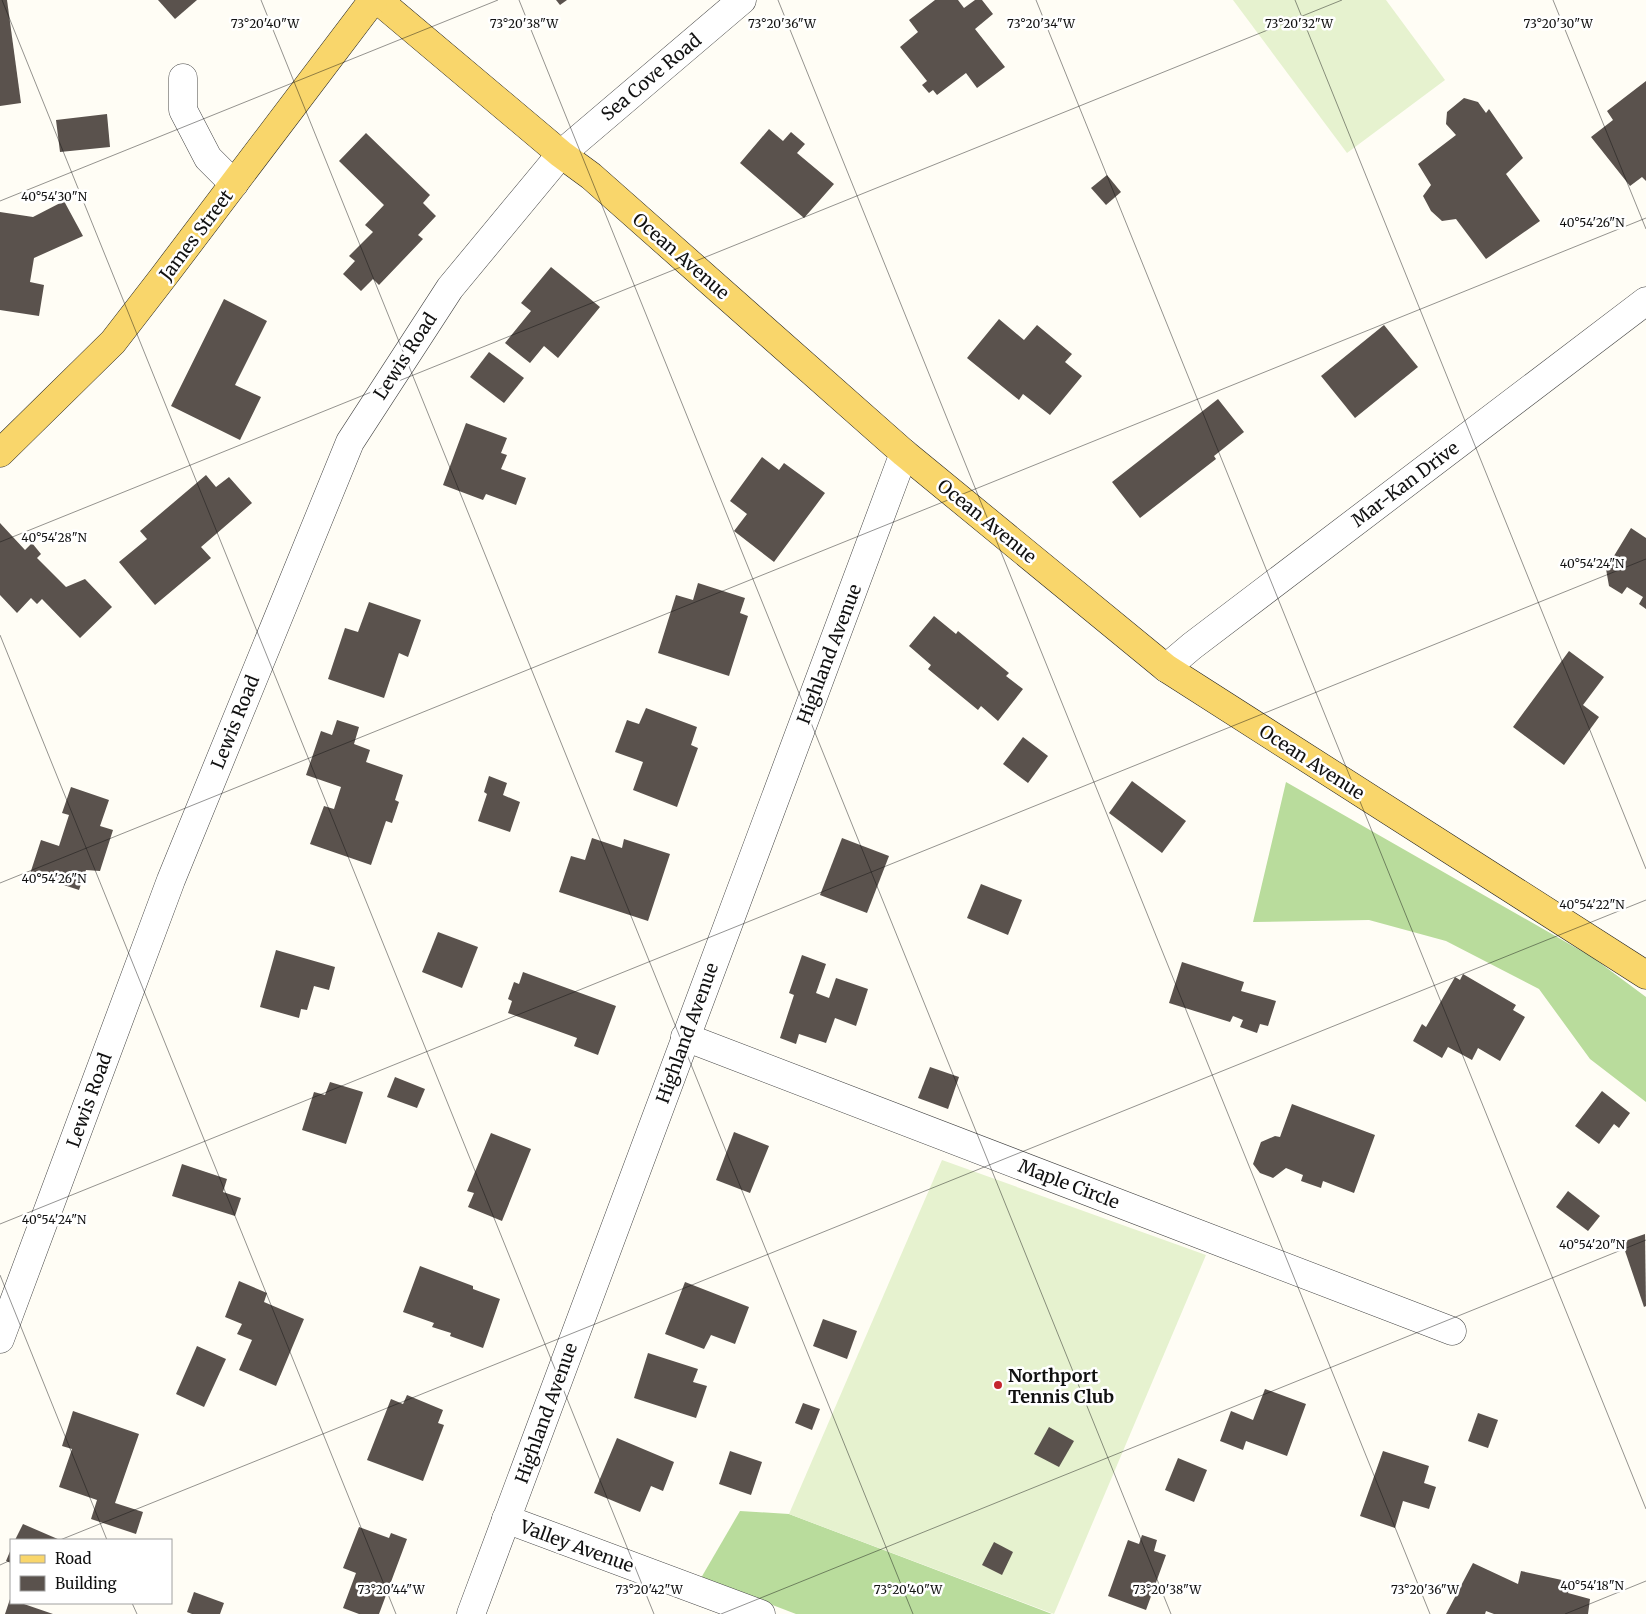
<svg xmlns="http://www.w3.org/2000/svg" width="1646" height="1614" font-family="Merriweather,serif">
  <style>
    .forest { fill: #b9dc9c }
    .pitch { fill: #e6f2cf }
    .building { fill: #5a524d }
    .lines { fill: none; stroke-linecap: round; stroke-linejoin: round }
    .minor-casing { stroke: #444; stroke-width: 29 }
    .major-casing { stroke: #222; stroke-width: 29 }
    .minor { stroke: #fff; stroke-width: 28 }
    .major { stroke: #f9d66b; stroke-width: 28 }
    .ticks { fill: none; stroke: #111; stroke-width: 1; stroke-opacity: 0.45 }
    .poi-dot { fill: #c4262e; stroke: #fff; stroke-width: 2 }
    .labels { text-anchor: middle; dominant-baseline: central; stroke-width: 5; stroke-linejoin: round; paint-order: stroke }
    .street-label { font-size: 18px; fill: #111; stroke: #fff }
    .poi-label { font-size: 18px; font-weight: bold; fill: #111; stroke: #fff; text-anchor: start }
    .ticks-label { font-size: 12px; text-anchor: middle; fill: #111; stroke: #fff; stroke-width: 5; stroke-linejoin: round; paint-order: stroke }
  </style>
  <rect width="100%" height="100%" fill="#fffdf5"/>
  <g class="forest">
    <path d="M1286 782 1592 957 1646 997V1102L1590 1059 1539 989 1446 941 1369 920 1253 922Z"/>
    <path d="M740 1511 789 1514 1052 1614H796L701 1578Z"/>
  </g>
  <g class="pitch">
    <path d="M1233 0H1386L1445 80 1347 153Z"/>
    <path d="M942 1160 1206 1255 1054 1614 789 1514Z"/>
  </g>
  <g class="building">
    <path d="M0 0H7L21 103 0 106Z"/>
    <path d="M158 0H197L175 19Z"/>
    <path d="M556 0H567L560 5Z"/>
    <path d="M935 0H958L964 8 975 0H982L993 14 975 29 1005 67 977 88 966 73 937 95 933 90 929 93 922 85 927 81 900 47 918 32 909 20Z"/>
    <path d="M1646 81V181L1642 177 1630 186 1591 137 1613 120 1607 111Z"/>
    <path d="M1464 98 1478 102 1486 113 1489 109 1523 158 1506 174 1540 221 1486 259 1456 219 1442 221 1431 211 1423 196 1431 185 1418 164 1456 135 1446 124 1447 112Z"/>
    <path d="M107 114 110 147 60 152 56 120Z"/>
    <path d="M769 129 783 141 791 132 805 144 797 153 834 184 804 218 740 163Z"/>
    <path d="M366 133 430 195 423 203 436 216 418 235 423 239 379 285 373 279 361 291 343 274 355 261 349 256 373 232 365 225 384 205 339 161Z"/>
    <path d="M1107 175 1121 192 1106 205 1091 188Z"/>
    <path d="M64 201 83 236 34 258 30 282 44 285 39 316 0 310V212L33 217Z"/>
    <path d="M551 267 600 307 558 358 544 346 530 363 505 343 531 311 521 303Z"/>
    <path d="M224 299 267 321 235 385 261 397 240 440 171 406Z"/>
    <path d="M999 319 1024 340 1037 325 1072 354 1065 362 1082 376 1050 415 1023 394 1019 400 967 358Z"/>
    <path d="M1384 325 1418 367 1355 418 1321 376Z"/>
    <path d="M489 352 524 378 504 403 470 377Z"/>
    <path d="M1218 399 1244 432 1214 456 1216 459 1140 518 1112 482Z"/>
    <path d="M466 423 507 438 501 453 507 455 501 469 526 478 516 505 486 494 483 500 443 485Z"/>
    <path d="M762 457 779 470 784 463 825 493 774 562 734 531 747 514 730 501Z"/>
    <path d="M206 475 216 487 229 477 252 503 201 547 211 558 155 605 119 562 147 539 140 531Z"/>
    <path d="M0 523 25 550 32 543 41 554 37 558 66 587 85 579 112 607 80 638 42 599 37 604 31 598 17 613 0 595Z"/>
    <path d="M1631 528 1646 538V609L1639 604 1643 597 1627 587 1622 594 1609 586 1606 569Z"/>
    <path d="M698 583 745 598 740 613 748 616 729 676 658 653 676 595 693 600Z"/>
    <path d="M369 602 421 620 408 657 399 653 384 698 328 679 345 628 358 632Z"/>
    <path d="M934 616 956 634 958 631 1009 673 1006 676 1023 689 998 721 981 706 978 710 928 669 931 665 909 646Z"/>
    <path d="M1569 651 1604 677 1583 705 1599 717 1564 765 1513 727Z"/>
    <path d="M646 708 697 727 691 745 698 748 677 807 633 790 643 762 615 752 627 720 639 724Z"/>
    <path d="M337 720 359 727 354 744 370 750 366 762 403 775 395 800 399 802 392 823 386 821 371 865 310 844 324 806 334 809 341 787 306 775 321 731 332 735Z"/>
    <path d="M1023 737 1048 756 1028 783 1003 764Z"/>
    <path d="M489 776 507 783 503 795 520 802 510 832 478 821 487 794 484 792Z"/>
    <path d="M1132 781 1186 821 1162 853 1109 813Z"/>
    <path d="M71 787 109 800 100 826 113 830 100 871 86 870 79 890 30 874 41 840 59 846 69 815 62 813Z"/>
    <path d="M592 838 622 848 624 839 670 854 648 921 559 892 571 856 585 860Z"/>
    <path d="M842 838 889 856 867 913 820 895Z"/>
    <path d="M981 884 1022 900 1008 935 967 918Z"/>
    <path d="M438 932 478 947 462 988 422 972Z"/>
    <path d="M276 950 335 967 329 990 314 986 307 1010 301 1009 299 1018 260 1007Z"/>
    <path d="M802 955 826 964 816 993 829 998 836 978 868 989 856 1026 835 1018 826 1043 799 1034 796 1044 780 1038 794 995 789 993Z"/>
    <path d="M1182 962 1244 982 1241 991 1276 1001 1268 1026 1260 1024 1257 1033 1240 1027 1243 1020 1233 1016 1230 1022 1169 1003Z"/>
    <path d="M523 972 616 1006 598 1055 574 1046 577 1038 508 1013 512 1001 508 999 514 982 519 984Z"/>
    <path d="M1463 974 1516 1005 1513 1010 1525 1017 1500 1061 1478 1048 1472 1060 1448 1047 1442 1058 1413 1041 1422 1024 1426 1027 1455 977 1460 980Z"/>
    <path d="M930 1067 959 1077 948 1109 918 1098Z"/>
    <path d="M395 1077 425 1089 417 1108 387 1097Z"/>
    <path d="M330 1082 363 1092 346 1144 302 1130 314 1092 325 1095Z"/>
    <path d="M1602 1091 1630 1113 1619 1128 1614 1124 1599 1144 1575 1126Z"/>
    <path d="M1292 1104 1375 1135 1354 1193 1323 1181 1321 1188 1301 1181 1303 1175 1286 1168 1273 1178 1260 1173 1253 1164 1261 1142 1275 1136 1280 1137Z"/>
    <path d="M734 1132 769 1146 750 1193 716 1180Z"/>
    <path d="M491 1133 531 1149 502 1221 468 1207 474 1193 467 1191Z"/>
    <path d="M182 1164 227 1179 223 1192 241 1198 235 1216 172 1196Z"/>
    <path d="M1568 1191 1600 1216 1588 1231 1556 1207Z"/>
    <path d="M1645 1234 1646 1306 1644 1307 1622 1242Z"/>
    <path d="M420 1266 473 1286V1289L500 1299 483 1348 450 1336 451 1333 432 1327 434 1323 403 1312Z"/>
    <path d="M239 1281 267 1293 264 1302 304 1319 276 1386 239 1370 252 1340 237 1334 242 1324 225 1317Z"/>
    <path d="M685 1282 749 1307 735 1344 711 1335 704 1349 665 1334Z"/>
    <path d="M823 1319 857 1331 847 1359 813 1346Z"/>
    <path d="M197 1346 226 1359 204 1407 176 1394Z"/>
    <path d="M648 1353 698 1369 693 1382 707 1386 696 1418 634 1398Z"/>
    <path d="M1265 1389 1306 1404 1287 1456 1246 1441 1243 1450 1220 1441 1231 1411 1253 1420Z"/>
    <path d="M407 1395 443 1410 438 1423 444 1425 423 1481 367 1460 391 1399 403 1404Z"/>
    <path d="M803 1403 820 1409 812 1430 795 1423Z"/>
    <path d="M73 1411 139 1434 115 1503 143 1512 136 1534 91 1519 97 1500 59 1487 72 1449 62 1446Z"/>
    <path d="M1478 1413 1498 1420 1488 1448 1468 1441Z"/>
    <path d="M1049 1427 1074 1441 1059 1467 1034 1454Z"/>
    <path d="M617 1438 674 1462 663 1491 651 1486 640 1512 594 1493Z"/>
    <path d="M730 1451 762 1462 751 1495 719 1484Z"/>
    <path d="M1383 1451 1429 1466 1424 1483 1436 1487 1429 1509 1403 1501 1395 1528 1360 1516Z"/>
    <path d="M1178 1458 1207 1470 1194 1502 1165 1490Z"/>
    <path d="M23 1524 60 1540H15Z"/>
    <path d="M359 1527 389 1538 391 1533 407 1539 379 1614H359L343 1608 356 1573 343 1568Z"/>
    <path d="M1142 1535 1157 1540 1154 1551 1166 1555 1146 1610 1108 1596 1128 1540 1139 1544Z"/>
    <path d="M994 1542 1013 1552 1002 1575 982 1565Z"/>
    <path d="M11 1549V1563L6 1561Z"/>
    <path d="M1473 1563 1518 1584 1521 1571 1571 1582 1568 1593 1590 1599 1588 1614H1494L1486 1611 1485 1614H1446Z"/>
    <path d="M194 1592 224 1603 220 1614H192L187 1612Z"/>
    <path d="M11 1596V1603H21L53 1614H5Z"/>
  </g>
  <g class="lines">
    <g class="minor-casing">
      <g id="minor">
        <path d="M183 78V110L208 158 234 184"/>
        <path d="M1166 668 1192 646 1646 301"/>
        <path d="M685 1037 1452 1331"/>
        <path d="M0 1339 171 880 350 442 450 288 561 154 742 0"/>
        <path d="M506 1519 761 1614"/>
        <path d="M471 1614 904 453"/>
      </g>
    </g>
    <g class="major-casing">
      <g id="major">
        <path d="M378 0 561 154 591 176 904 453 1166 668 1646 975"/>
        <path d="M0 453 113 342 164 276 373 0"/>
      </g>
    </g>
    <use href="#minor" class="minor"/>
    <use href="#major" class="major"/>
  </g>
  <path class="ticks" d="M2 0 654 1614M261 0 913 1614M519 0 1171 1614M778 0 1430 1614M1036 0 1646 1509M1295 0 1646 869M1553 0 1646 229M0 201 498 0M0 542 1342 0M0 635 396 1614M0 883 1646 218M0 1224 1646 559M0 1275 107 1540M60 1540 1646 900M0 1565 11 1560M132 1603 137 1614M721 1614 1646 1240M1565 1614 1646 1581"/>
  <circle class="poi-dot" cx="998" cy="1385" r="5"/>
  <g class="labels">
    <g class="street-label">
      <text transform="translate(651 77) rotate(-40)">Sea Cove Road</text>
      <text transform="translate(196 235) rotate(-53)">James Street</text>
      <text transform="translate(681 256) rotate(41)">Ocean Avenue</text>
      <text transform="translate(405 356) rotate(-57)">Lewis Road</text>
      <text transform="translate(1405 484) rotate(-37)">Mar-Kan Drive</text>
      <text transform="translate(987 521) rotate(39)">Ocean Avenue</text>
      <text transform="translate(829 654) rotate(-69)">Highland Avenue</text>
      <text transform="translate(235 722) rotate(-68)">Lewis Road</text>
      <text transform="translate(1312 762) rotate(33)">Ocean Avenue</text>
      <text transform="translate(687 1033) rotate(-70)">Highland Avenue</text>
      <text transform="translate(89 1100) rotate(-70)">Lewis Road</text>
      <text transform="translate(1069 1184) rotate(21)">Maple Circle</text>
      <text transform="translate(546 1413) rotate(-70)">Highland Avenue</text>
      <text transform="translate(577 1546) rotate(20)">Valley Avenue</text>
    </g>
    <g class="poi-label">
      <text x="1008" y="1375">Northport<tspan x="1008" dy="21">Tennis Club</tspan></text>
    </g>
  </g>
  <g class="ticks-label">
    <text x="265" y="28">73°20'40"W</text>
    <text x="524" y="28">73°20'38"W</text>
    <text x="782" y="28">73°20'36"W</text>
    <text x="1041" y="28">73°20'34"W</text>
    <text x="1299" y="28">73°20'32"W</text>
    <text x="1558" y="28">73°20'30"W</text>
    <text x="54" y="201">40°54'30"N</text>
    <text x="1592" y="227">40°54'26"N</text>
    <text x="54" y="542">40°54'28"N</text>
    <text x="1592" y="568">40°54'24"N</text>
    <text x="54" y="883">40°54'26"N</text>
    <text x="1592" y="909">40°54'22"N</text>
    <text x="54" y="1224">40°54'24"N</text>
    <text x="1592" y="1249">40°54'20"N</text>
    <text x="1592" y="1590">40°54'18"N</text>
    <text x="391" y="1594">73°20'44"W</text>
    <text x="649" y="1594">73°20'42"W</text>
    <text x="908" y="1594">73°20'40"W</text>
    <text x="1167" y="1594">73°20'38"W</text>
    <text x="1425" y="1594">73°20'36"W</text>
  </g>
  <rect x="10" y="1539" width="162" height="65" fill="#ffffff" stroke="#a0a0a0"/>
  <rect x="20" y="1555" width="25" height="8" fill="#f9d66b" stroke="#a0a0a0"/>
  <text x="55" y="1564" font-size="15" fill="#111111">Road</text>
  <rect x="20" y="1576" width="25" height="15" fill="#5a524d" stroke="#a0a0a0"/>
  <text x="55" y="1589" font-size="15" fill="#111111">Building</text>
</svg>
